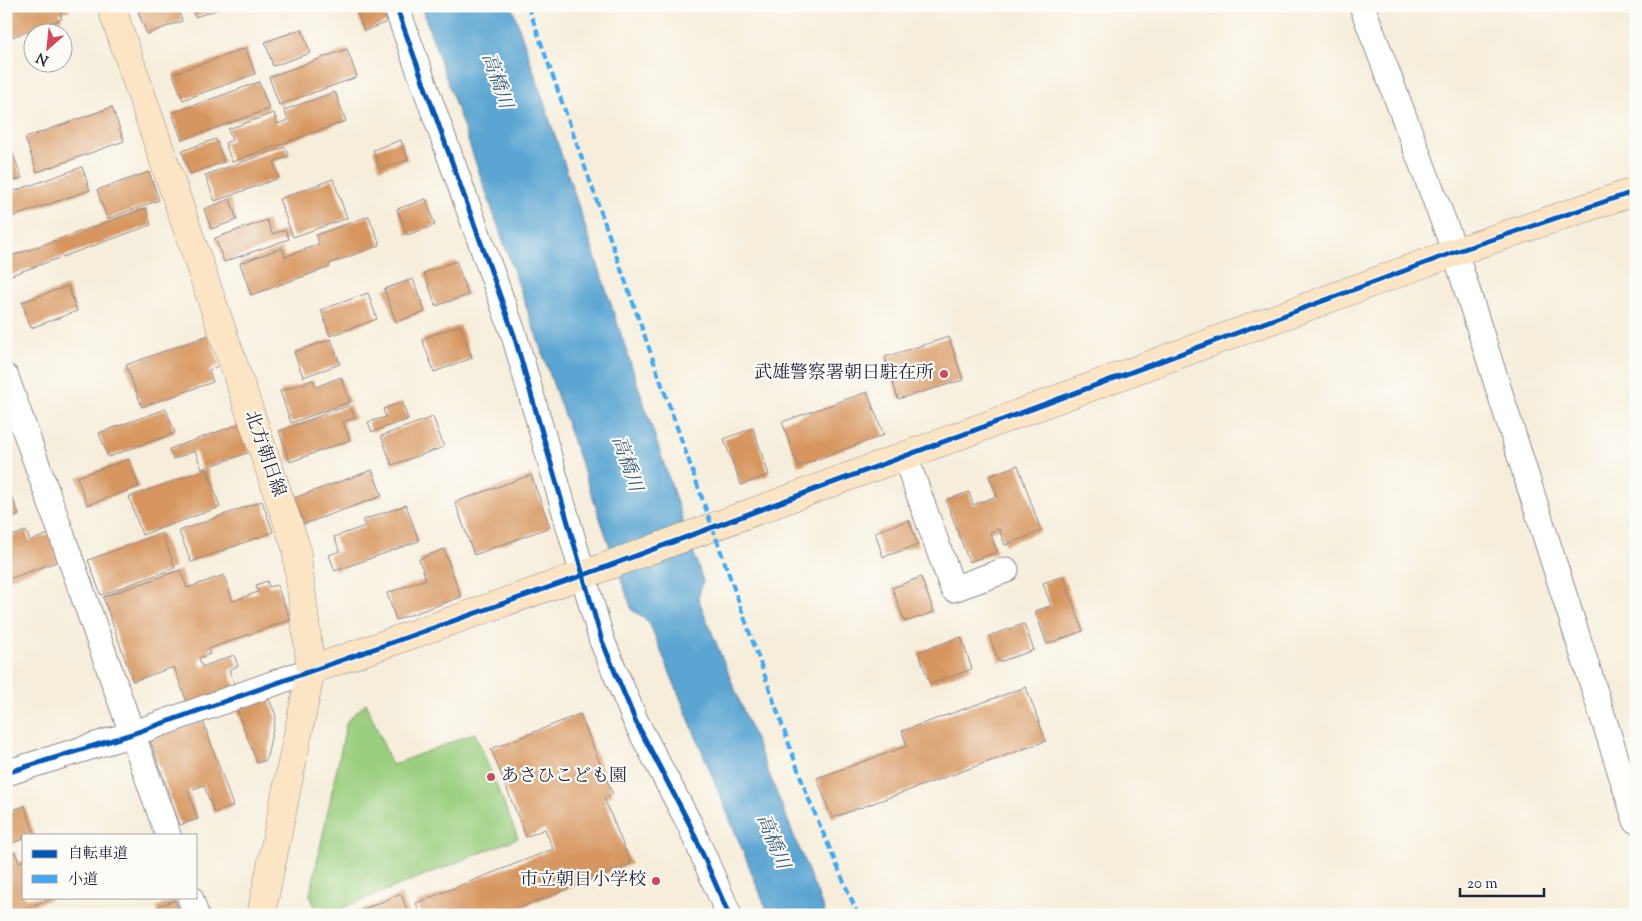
<svg xmlns="http://www.w3.org/2000/svg" width="1642" height="921" font-family="'Sorts Mill Goudy','Noto Serif JP',serif">
  <style>
    .green { fill: #9bcf80; stroke: #5e785e }
    .water { fill: #5aa5d2; stroke: #3e6486 }
    .building { fill: #d7965e }
    .lines { fill: none; stroke-linecap: round; stroke-linejoin: round }
    .street-casing { stroke: #8c888b; stroke-width: 27 }
    .secondary-casing { stroke: #8c888b; stroke-width: 29 }
    .street { stroke: #fff; stroke-width: 25 }
    .secondary { stroke: #fce5c4; stroke-width: 28 }
    .quiet { stroke: #3fa9f5; stroke-width: 4; stroke-dasharray: 8 4; stroke-linecap: butt }
    .cycleway-casing { stroke: #fdfcf7; stroke-width: 8 }
    .cycleway { stroke: #0057b8; stroke-width: 5 }
    .poi-dot { fill: #d1495b; stroke: #fdfcf7; stroke-width: 2 }
    .labels { text-anchor: middle; dominant-baseline: central; stroke-width: 4.5; stroke-linejoin: round; paint-order: stroke }
    .poi-label { font-size: 18px; fill: #22223b; stroke: #fdfcf7; text-anchor: end }
    .street-label { font-size: 18px; fill: #22223b; stroke: #fdfcf7 }
    .water-label { font-size: 19px; font-style: italic; fill: #3b5d7f; stroke: #fdfcf7 }
  </style>
  <rect width="100%" height="100%" fill="#fdfcf7"/>
  <filter id="ink" filterUnits="userSpaceOnUse"><feTurbulence type="fractalNoise" baseFrequency=".02" numOctaves="2"/><feDisplacementMap in="SourceGraphic" scale="10" xChannelSelector="R" yChannelSelector="G"/><feConvolveMatrix kernelMatrix="1 2 1 2 8 2 1 2 1" color-interpolation-filters="sRGB"/></filter>
  <filter id="wash" filterUnits="userSpaceOnUse"><feTurbulence type="fractalNoise" baseFrequency=".0096" numOctaves="4" result="noise"/><feDisplacementMap in="SourceGraphic" scale="20" xChannelSelector="R" yChannelSelector="G"/><feGaussianBlur stdDeviation="1.12" result="paint"/><feColorMatrix in="noise" values="0 0 0 0 0 0 0 0 0 0 0 0 0 0 0 0 0 1.4 0 .05"/><feComposite in="paint" operator="in"/></filter>
  <g filter="url(#wash)">
    <rect width="100%" height="100%" fill="#f6eedb"/>
    <path class="green" d="M366 703 392 765 475 733 518 838 325 915H318L310 895 347 721Z"/>
    <path class="water" d="M421 6H512L703 581 698 598 826 915H769L649 622 632 610Z"/>
    <g id="blocks">
      <g class="building">
        <path d="M7 6H69L71 10 60 13 62 19 6 39V25L13 23Z"/>
        <path d="M154 6H177L182 21 147 34 138 12Z"/>
        <path d="M191 6H225V7L195 17Z"/>
        <path d="M367 6H381L387 22 364 31 356 10Z"/>
        <path d="M302 29 310 53 273 66 265 42Z"/>
        <path d="M246 48 255 74 183 100 173 74Z"/>
        <path d="M347 49 357 77 279 105 269 77Z"/>
        <path d="M259 82 269 109 182 140 172 113Z"/>
        <path d="M335 92 346 121 232 162 225 143 232 140 228 129 274 113 277 124 288 120 284 110Z"/>
        <path d="M112 107 124 141 37 172 25 138Z"/>
        <path d="M216 139 224 162 190 174 182 151Z"/>
        <path d="M401 140 408 160 380 169 373 150Z"/>
        <path d="M285 147 289 156 274 162 279 178 215 201 205 175Z"/>
        <path d="M11 149 22 178 6 183V150Z"/>
        <path d="M82 167 90 190 12 217 6 201V194Z"/>
        <path d="M149 172 159 200 107 219 97 190Z"/>
        <path d="M333 179 347 218 293 237 279 199Z"/>
        <path d="M230 199 237 220 211 229 204 209Z"/>
        <path d="M426 199 435 225 407 235 397 209Z"/>
        <path d="M146 208 151 225 6 277V258Z"/>
        <path d="M369 216 380 245 329 264 330 267 251 295 240 263 282 248 285 257 319 244 316 235Z"/>
        <path d="M267 220 272 234 285 230 289 239 224 262 215 238Z"/>
        <path d="M456 261 468 295 436 306 424 273Z"/>
        <path d="M413 279 425 312 396 322 384 289Z"/>
        <path d="M68 286 77 311 31 328 22 302Z"/>
        <path d="M368 293 377 319 330 336 321 310Z"/>
        <path d="M460 325 472 358 434 372 422 339Z"/>
        <path d="M209 335 220 365 209 370 213 382 142 407 126 365Z"/>
        <path d="M949 337 963 380 898 399 885 357Z"/>
        <path d="M331 339 340 364 303 377 294 352Z"/>
        <path d="M341 377 350 402 291 423 280 391 313 380 316 387Z"/>
        <path d="M867 392 884 435 798 466 782 422Z"/>
        <path d="M402 402 408 419 372 432 368 422 386 417 383 409Z"/>
        <path d="M350 405 355 418 343 422 350 440 290 462 279 431Z"/>
        <path d="M166 409 175 433 108 457 99 433Z"/>
        <path d="M433 417 444 447 392 465 381 436Z"/>
        <path d="M240 424 250 452 202 469 195 451 173 459 169 449Z"/>
        <path d="M753 428 769 475 741 485 724 439Z"/>
        <path d="M129 459 139 487 87 505 77 477Z"/>
        <path d="M1018 465 1041 531 1005 545 999 529 990 532 997 552 969 562 946 500 969 492 973 505 997 496 989 476Z"/>
        <path d="M207 469 220 507 142 535 129 497Z"/>
        <path d="M372 470 382 496 304 524 294 498Z"/>
        <path d="M531 475 550 527 474 555 455 502Z"/>
        <path d="M6 482 19 515 6 520Z"/>
        <path d="M262 501 273 532 191 562 179 531Z"/>
        <path d="M406 505 419 541 335 571 329 555 340 551 334 537 365 526 363 520Z"/>
        <path d="M909 520 918 545 883 557 875 532Z"/>
        <path d="M26 531 30 541 49 534 59 561 6 580V538Z"/>
        <path d="M162 533 175 568 101 595 88 560Z"/>
        <path d="M444 549 461 597 396 620 387 593 426 579 419 559Z"/>
        <path d="M180 570 187 588 224 575 233 601 258 592 256 585 267 581 269 587 277 585 290 620 208 649 210 654 199 658 202 667 234 655 238 666 229 670 236 688 188 705 174 667 133 681 103 597Z"/>
        <path d="M1063 576 1083 631 1047 644 1035 611 1051 606 1043 583Z"/>
        <path d="M921 577 934 612 905 622 892 588Z"/>
        <path d="M1024 624 1034 650 999 662 989 636Z"/>
        <path d="M961 637 972 669 930 684 918 652Z"/>
        <path d="M1026 687 1046 741 832 818 817 778 907 746 902 731Z"/>
        <path d="M269 699 276 716 266 760 257 763 237 710Z"/>
        <path d="M580 714 613 795 604 798 631 864 502 915H421L416 903 553 849 545 829 526 837 491 749Z"/>
        <path d="M203 721 233 806 214 813 204 785 188 791 198 819 180 825 150 740Z"/>
        <path d="M25 806 35 835H24V839L6 845V812Z"/>
        <path d="M15 852 19 862 24 860V897L54 898 14 912 6 892V855Z"/>
        <path d="M401 894 409 915H349Z"/>
        <path d="M175 900 181 915H159L156 907Z"/>
      </g>
    </g>
  </g>
  <g filter="url(#ink)">
    <use href="#blocks" fill-opacity="0" stroke="#8c888b" stroke-width="1"/>
    <g class="lines">
      <g class="street-casing">
        <g id="street">
          <path d="M396 6 514 335 602 641 636 722 690 825 729 915"/>
          <path d="M1362 6 1455 252 1636 821"/>
          <path d="M6 377 168 835"/>
          <path d="M905 456 953 589 1006 570"/>
          <path d="M6 773 132 734 311 670"/>
          <path d="M190 897 196 915"/>
        </g>
      </g>
      <g class="secondary-casing">
        <g id="secondary">
          <path d="M111 6 296 547 311 670 261 915"/>
          <path d="M311 670 599 569 1455 252 1636 191"/>
        </g>
      </g>
      <use href="#street" class="street"/>
      <use href="#secondary" class="secondary"/>
      <path class="quiet" d="M528 6 807 795 858 915"/>
      <g class="cycleway-casing">
        <g id="cycleway">
          <path d="M396 6 514 335 602 641 636 722 690 825 729 915"/>
          <path d="M6 773 132 734 584 575 1455 252 1636 191"/>
        </g>
      </g>
      <use href="#cycleway" class="cycleway"/>
    </g>
  </g>
  <g class="poi-dot">
    <circle cx="944" cy="374" r="5"/>
    <circle cx="491" cy="777" r="5"/>
    <circle cx="656" cy="881" r="5"/>
  </g>
  <g class="labels">
    <g class="poi-label">
      <text x="934" y="374">武雄警察署朝日駐在所</text>
      <text x="501" y="777" text-anchor="start">あさひこども園</text>
      <text x="646" y="881">市立朝日小学校</text>
    </g>
    <g class="street-label">
      <text transform="translate(264 454) rotate(71)">北方朝日線</text>
    </g>
    <g class="water-label">
      <text transform="translate(496 81) rotate(71)">高橋川</text>
      <text transform="translate(626 464) rotate(71)">高橋川</text>
      <text transform="translate(772 842) rotate(68)">高橋川</text>
    </g>
  </g>
  <rect width="1642" height="921" fill="none" stroke="#fdfcf7" stroke-width="25"/>
  <rect x="22" y="834" width="175" height="65" fill="#fdfcf7" stroke="#a5a5ac"/>
  <rect x="32" y="850" width="25" height="8" fill="#0057b8" stroke="#a5a5ac"/>
  <text x="68" y="858" font-size="15" fill="#22223b">自転車道</text>
  <rect x="32" y="875" width="25" height="8" fill="#3fa9f5" stroke="#a5a5ac"/>
  <text x="68" y="884" font-size="15" fill="#22223b">小道</text>
  <g transform="translate(48 48) rotate(207)"><circle r="24" fill="#fdfcf7" stroke="#a5a5ac"/>
  <path d="M0-4L9 19L0 12L-9 19Z" fill="#d1495b"/>
  <text y="-8" font-size="14" font-weight="bold" text-anchor="middle" fill="#22223b">N</text>
  </g>
  <path d="M1460 888v8h84v-8" fill="none" stroke="#22223b" stroke-width="2.5"/>
  <text x="1467" y="888" font-size="15" fill="#22223b" stroke="#fdfcf7" stroke-width="4" paint-order="stroke">20 m</text>
</svg>
